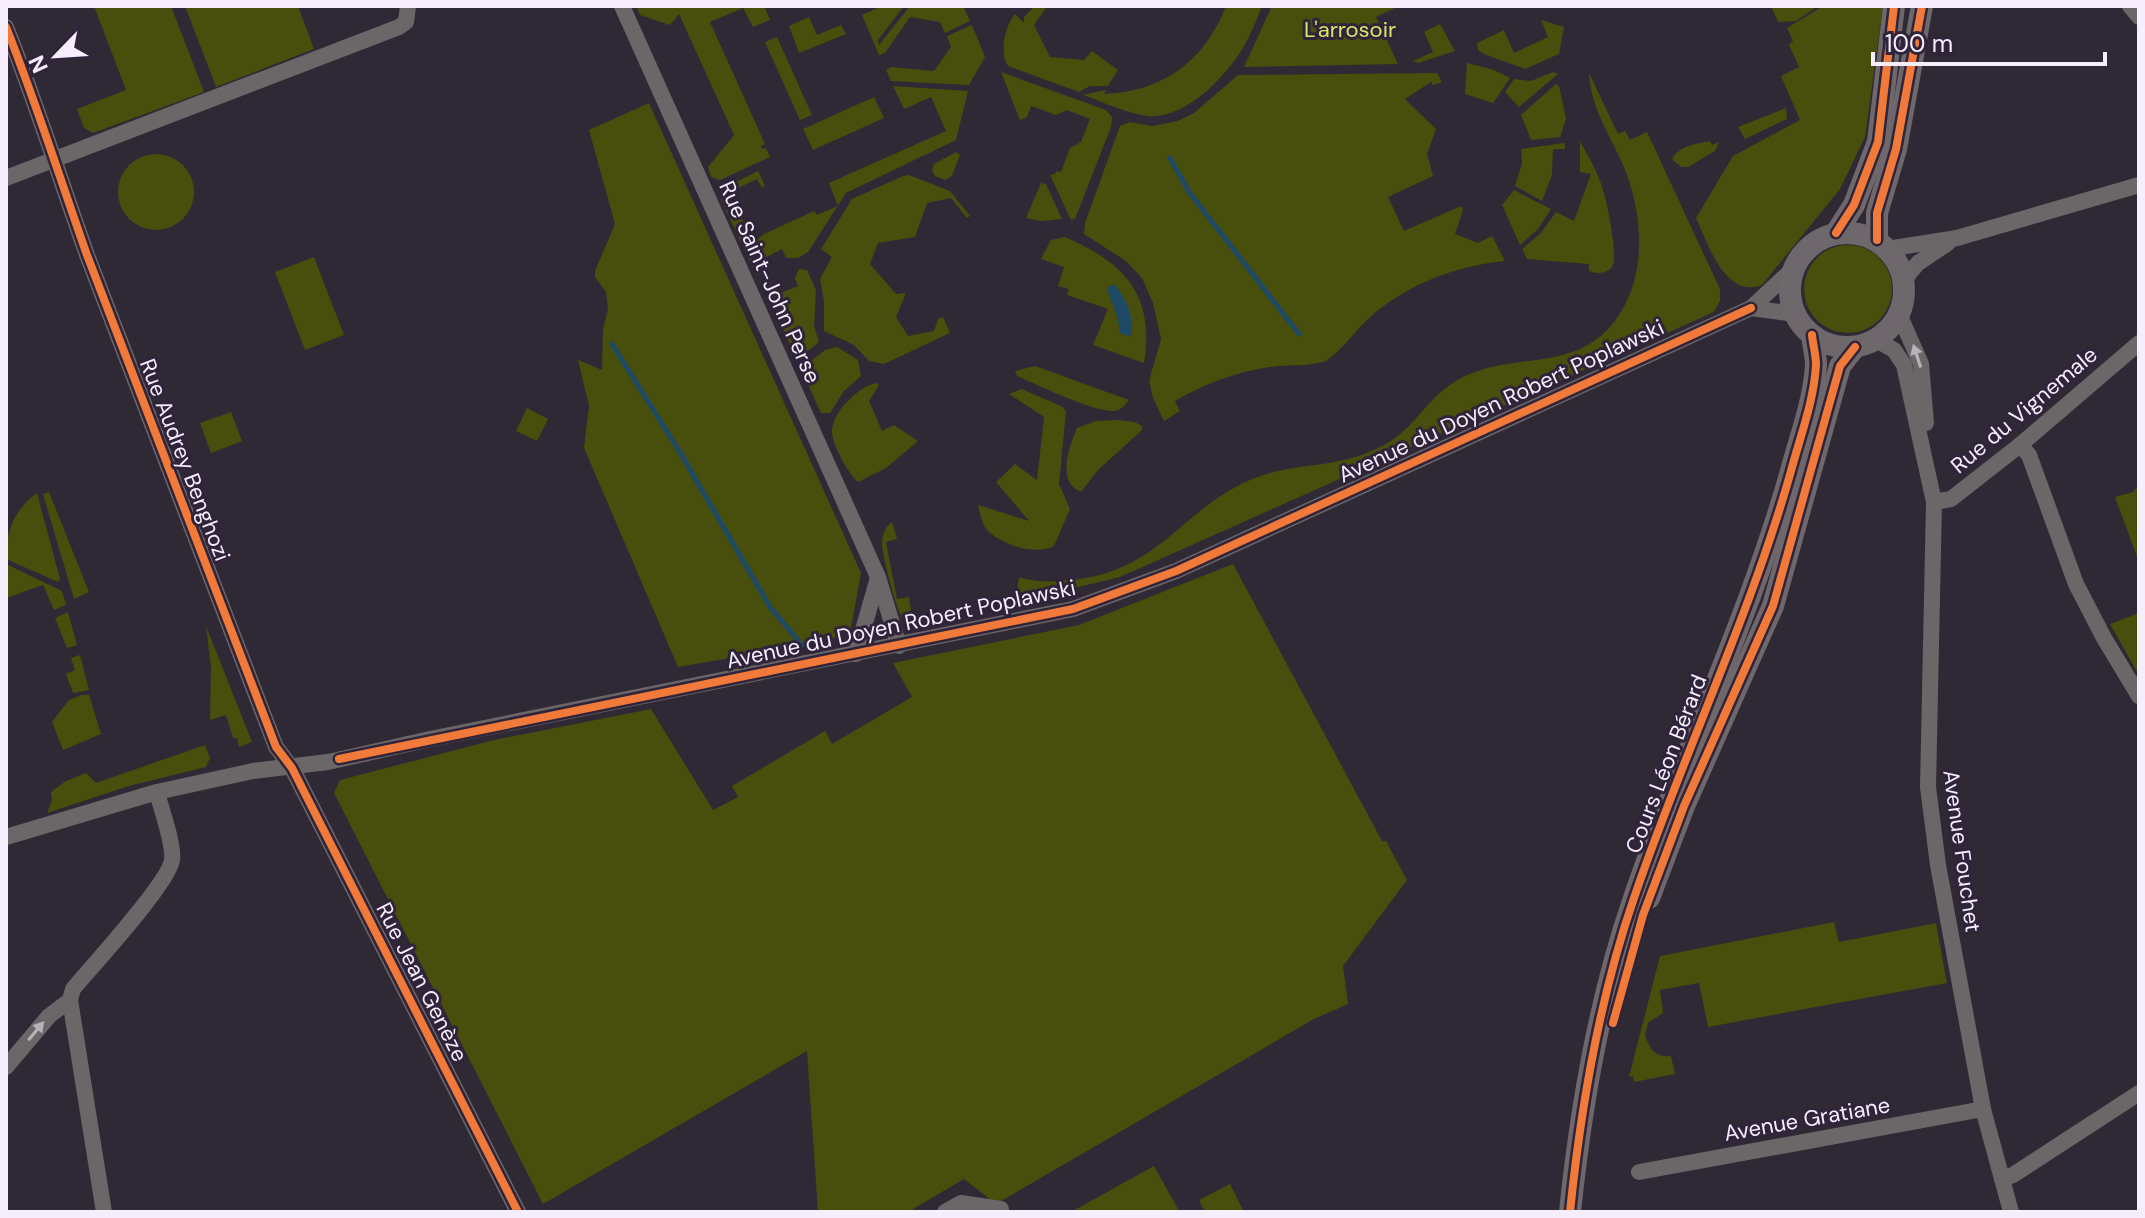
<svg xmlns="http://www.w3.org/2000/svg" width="2145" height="1218" font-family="'DM Sans',sans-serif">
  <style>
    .green { fill: #484e0b }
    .water { fill: #1f4a66 }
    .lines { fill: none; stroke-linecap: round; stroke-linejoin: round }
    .stream { stroke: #1f4a66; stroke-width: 5 }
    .minor { stroke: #6b6667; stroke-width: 16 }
    .major { stroke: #6e676b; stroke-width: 22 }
    .cycleway-casing { stroke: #30243a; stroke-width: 13 }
    .cycleway { stroke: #f17a3a; stroke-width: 8 }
    .oneway { fill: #b7b1ba }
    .labels { text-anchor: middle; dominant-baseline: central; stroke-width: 6; stroke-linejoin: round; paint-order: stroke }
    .park-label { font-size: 22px; fill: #d6e66a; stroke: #30243a }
    .street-label { font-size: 22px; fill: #f6eefd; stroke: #30243a }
  </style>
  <rect width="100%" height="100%" fill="#2f2935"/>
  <g class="green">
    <path d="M94 6H171L204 92 93 133 84 128 77 109 126 90Z"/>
    <path d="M185 6H298L314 49 216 87Z"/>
    <path d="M636 6H764L770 20 753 27 743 8 710 22 765 144 761 146 762 149 766 148 770 157 720 180 711 177 708 167 734 135 679 14 670 25 640 15Z"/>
    <path d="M882 6H904L878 40 879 45 910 6H963L970 21 945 33 940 22 910 17 885 53 879 55 862 15Z"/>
    <path d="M1226 6H1262C1256 21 1250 37 1241 51 1223 79 1185 119 1148 116 1127 114 1104 102 1083 95L1106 90 1104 94C1162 92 1205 61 1226 6Z"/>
    <path d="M1272 6H1399L1376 17 1398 64 1244 67Z"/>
    <path d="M1771 6H1818L1796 21 1778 22Z"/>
    <path d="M1823 6H1883L1865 137 1840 189 1762 285C1725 299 1708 244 1696 218L1733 156 1800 120 1781 76 1799 67 1789 45 1793 41 1787 28Z"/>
    <path d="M1033 8H1046L1034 25 1050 57 1084 60 1092 51 1118 70 1108 86H1090L1079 92 1008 66C999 52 1005 26 1015 14L1024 23V17Z"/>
    <path d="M809 17 817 35 841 25 846 34 799 53 789 26Z"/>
    <path d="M1541 20 1564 27 1559 54 1525 69 1484 54 1478 50 1477 43 1504 30 1514 53 1548 37Z"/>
    <path d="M1440 24 1455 51 1418 63 1413 61 1433 52 1424 32Z"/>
    <path d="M972 25 985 57 969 85 891 81 886 70 891 67 934 71 951 47 947 36Z"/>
    <path d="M777 37 812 115 800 120 765 42Z"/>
    <path d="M1467 63 1494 70 1510 78 1493 103 1465 94Z"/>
    <path d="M1001 72 1106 110 1112 117 1111 127 1075 219 1071 220 1050 175 1055 174 1056 171 1061 172 1070 148 1081 142 1090 119 1067 110 1056 115 1031 106 1027 117 1020 120Z"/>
    <path d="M1553 72 1558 74 1519 107 1505 92 1514 79 1531 81Z"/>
    <path d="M1437 73 1442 82 1433 85 1431 82 1405 99 1436 129 1427 154 1433 176 1388 197 1404 231 1461 206 1463 210 1455 234 1478 243 1492 236 1505 261C1455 266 1408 284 1370 317 1355 331 1343 349 1326 361 1309 367 1288 364 1270 367 1236 372 1204 384 1175 401L1180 411 1164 421 1153 398 1149 381 1161 339 1153 303 1142 278 1126 261 1084 234 1085 223 1120 126 1130 122 1152 126 1178 121 1194 113 1238 75Z"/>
    <path d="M1589 73 1618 134 1625 131 1630 140 1647 132 1720 289V301L1714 312 1120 577 1020 601 1017 590 1019 577C1038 583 1053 582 1073 580 1162 570 1182 507 1255 478 1298 461 1338 470 1384 445 1413 430 1427 398 1456 381 1512 347 1582 379 1622 310 1646 270 1642 217 1627 175 1614 140 1591 112 1589 73Z"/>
    <path d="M1556 84 1559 86 1566 119 1560 137 1531 140 1521 115Z"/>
    <path d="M893 86 968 91 956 140 846 193 808 252 798 258H786L782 249 761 260 766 271 756 275 721 199 720 190 758 171 765 186 762 188 757 179 730 192 753 243 764 234 814 211 817 215 838 206 829 183 946 131 931 97 904 109Z"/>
    <path d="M874 97 884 118 813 150 803 129Z"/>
    <path d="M649 103 861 573 851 628 828 641 678 667 584 448 589 406 578 360 602 370 603 329 608 310 606 292 595 277V271L615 224 589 130Z"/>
    <path d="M1786 108 1787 119 1745 139 1738 127Z"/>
    <path d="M1580 141C1587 154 1595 167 1600 181 1606 195 1619 256 1612 267 1607 274 1596 274 1589 271V264L1527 259 1522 249 1541 233 1556 212 1574 221 1591 174 1580 172Z"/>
    <path d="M1710 141 1712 145 1719 142 1715 151 1688 167H1681L1672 159C1680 145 1697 144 1710 141Z"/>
    <path d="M1565 143V149H1553L1552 175 1542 201 1515 186 1522 163 1521 149Z"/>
    <path d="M956 152 960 155 952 176 945 180 935 176 932 171 934 164Z"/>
    <circle cx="156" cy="192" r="38"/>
    <path d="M909 175 950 191 970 216 967 218 951 198 927 203 915 237 878 243 870 264 896 294 906 293 896 317 908 336 934 331 938 319 943 317 950 333 884 364 869 361 854 345 824 331V301L820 279 832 257 821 249 852 199 903 176Z"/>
    <path d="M1041 183 1046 184 1062 219 1041 221 1026 218Z"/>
    <path d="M1514 190 1551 209 1538 229 1520 245 1502 205Z"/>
    <path d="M1065 237C1125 263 1155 295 1144 363L1093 345 1108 309 1067 295 1069 289 1058 286 1064 267 1041 259 1051 240Z"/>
    <circle cx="1848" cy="289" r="44"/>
    <path d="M314 257 344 335 305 350 275 272Z"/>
    <path d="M799 269 807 270 816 290 814 326 819 342 797 360 764 287 776 285 781 293 798 286 795 278Z"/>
    <path d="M837 347 858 360 861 376 844 391 830 413H821L801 369 825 350Z"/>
    <path d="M1035 366 1129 400C1125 405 1122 410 1114 411 1090 411 1041 386 1017 376L1015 371Z"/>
    <path d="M876 383 879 385 869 401 882 431 894 425 918 441 886 468 858 482C849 475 832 444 832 432 832 412 858 387 876 383Z"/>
    <path d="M1022 389 1063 407 1066 412 1059 484 1070 509 1054 546C1035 556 1002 545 987 530 982 524 980 513 978 505L1029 521 996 482 1015 464 1037 480 1044 417 1009 394Z"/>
    <path d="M527 408 548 419 537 441 516 431Z"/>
    <path d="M231 412 242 441 211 453 200 423Z"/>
    <path d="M1119 420 1135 422 1142 426V430L1098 470 1081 492C1056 482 1069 446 1077 428L1096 421Z"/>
    <path d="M2139 485V562L2115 497 2133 492Z"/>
    <path d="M49 492 89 592 74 599 43 494Z"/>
    <path d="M37 493 60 579 58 582 6 559C6 531 14 510 37 493Z"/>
    <path d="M892 522 897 539 886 542 897 599 909 597 913 623 903 619C896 610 883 557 882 545 882 535 885 527 892 522Z"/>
    <path d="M6 564 62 591 66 605 54 610 43 585 6 598Z"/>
    <path d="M1233 564 1382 841H1386L1407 880 1343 966 1348 1004 1314 1019 996 1204 964 1179 908 1212H818L807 1051 543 1204 334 793 340 780 494 740 651 709 713 810 738 797 732 786 825 731 832 744 912 697 893 663 1079 625Z"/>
    <path d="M68 612 77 645 67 648 55 618Z"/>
    <path d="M2139 613V675L2110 624Z"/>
    <path d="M206 626 252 742 239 747 237 738H233L226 715 210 720 211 667Z"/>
    <path d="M80 655 89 690 73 693 66 674 75 670 71 658Z"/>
    <path d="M82 695H89L101 734 63 750 52 722 69 700Z"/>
    <path d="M205 745 210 758 206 767 129 786 47 813 52 800 51 792 66 781 86 773 96 783Z"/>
    <path d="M1834 922 1839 942 1936 923 1947 983 1708 1027 1699 983 1660 990 1663 1013 1648 1023 1645 1035C1650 1050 1656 1058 1671 1056L1675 1074 1634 1082 1633 1076 1629 1077 1660 956Z"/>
    <path d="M1154 1166 1178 1209 1172 1212H1071Z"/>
    <path d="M1230 1184 1244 1212H1205L1199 1200Z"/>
  </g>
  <path class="water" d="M1114 284C1126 298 1136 318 1130 337L1120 333C1119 315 1111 304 1107 288Z"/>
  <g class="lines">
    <g class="stream">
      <path d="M1170 158 1189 192 1299 334"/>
      <path d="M612 344 681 454 770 607 802 645"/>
    </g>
    <g class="minor">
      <path d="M622 6 878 577 899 646"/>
      <path d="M2130 6 2139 17"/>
      <path d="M6 27C36 102 60 179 87 255L276 747 292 768 518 1212"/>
      <path d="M6 178 399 27 406 22 408 6"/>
      <path d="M1887 249 1957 238 2139 185"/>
      <path d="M1904 280 1918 263 1948 243"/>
      <path d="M1751 308 1795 314"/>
      <path d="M1899 314 1921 364 1926 423"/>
      <path d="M1876 340 1894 350 1904 365 1934 502 1928 787 1938 865 1983 1109 2011 1212"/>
      <path d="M2020 445 2029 455 2076 584 2104 638 2139 696"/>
      <path d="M1934 502 1951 499 2020 445 2139 343"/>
      <path d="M856 654 878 578"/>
      <path d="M6 837 157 792 253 771 328 762 430 739 1073 609 1176 571 1751 308 1794 268"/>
      <path d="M6 1067 49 1016 70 1000"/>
      <path d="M1639 1172 1983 1109"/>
      <path d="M2002 1179 2013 1175 2139 1093"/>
      <path d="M104 1212 70 1000 73 989C92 966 169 883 172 860 174 843 161 809 157 792"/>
      <path d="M945 1212 961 1203 1001 1209"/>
    </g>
    <g class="major">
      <circle cx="1847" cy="290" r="57"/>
      <path d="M1836 233 1854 205 1878 142 1894 6"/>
      <path d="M1877 240V213L1896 149 1922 6"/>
      <path d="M1649 898 1684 806 1773 606 1840 366 1855 347"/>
      <path d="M1570 1212C1581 1105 1599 999 1634 898 1683 754 1750 617 1791 471 1800 437 1814 401 1816 365 1816 355 1813 345 1812 335"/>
    </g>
    <g class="cycleway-casing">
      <g id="cycleway">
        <path d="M6 27C36 102 60 179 87 255L276 747 292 768 518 1212"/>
        <path d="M1836 233 1854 205 1878 142 1894 6"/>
        <path d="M1877 240V213L1896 149 1922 6"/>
        <path d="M339 759 1073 609 1176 571 1751 308"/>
        <path d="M1613 1023 1643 915 1684 806 1773 606 1840 366 1855 347"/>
        <path d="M1570 1212C1581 1105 1599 999 1634 898 1683 754 1750 617 1791 471 1800 437 1814 401 1816 365 1816 355 1813 345 1812 335"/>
      </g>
    </g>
    <use href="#cycleway" class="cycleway"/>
  </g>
  <defs><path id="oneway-solid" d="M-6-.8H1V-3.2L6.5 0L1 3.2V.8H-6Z" transform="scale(2)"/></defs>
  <g class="oneway">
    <use href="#oneway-solid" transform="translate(1917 356) rotate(-108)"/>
    <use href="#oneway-solid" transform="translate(36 1031) rotate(-50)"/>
  </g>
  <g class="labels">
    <g class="park-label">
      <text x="1350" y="29">L'arrosoir</text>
    </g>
    <g class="street-label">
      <text transform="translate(770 282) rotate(66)">Rue Saint-John Perse</text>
      <text transform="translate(1501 401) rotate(-25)">Avenue du Doyen Robert Poplawski</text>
      <text transform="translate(2024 410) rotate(-40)">Rue du Vignemale</text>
      <text transform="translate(185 460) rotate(69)">Rue Audrey Benghozi</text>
      <text transform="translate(901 624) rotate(-12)">Avenue du Doyen Robert Poplawski</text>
      <text transform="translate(1666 764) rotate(-69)">Cours Léon Bérard</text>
      <text transform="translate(1962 851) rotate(82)">Avenue Fouchet</text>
      <text transform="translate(422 982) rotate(63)">Rue Jean Genèze</text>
      <text transform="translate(1807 1119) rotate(-10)">Avenue Gratiane</text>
    </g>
  </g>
  <rect width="2145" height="1218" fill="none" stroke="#f6eefd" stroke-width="16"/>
  <g transform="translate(56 56) rotate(245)" stroke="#30243a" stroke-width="6" paint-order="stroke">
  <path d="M0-6L14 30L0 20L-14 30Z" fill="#f6eefd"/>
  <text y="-12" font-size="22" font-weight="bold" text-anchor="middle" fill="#f6eefd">N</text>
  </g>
  <path d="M1873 52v12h232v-12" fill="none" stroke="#f6eefd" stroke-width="4"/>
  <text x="1885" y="52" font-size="24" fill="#f6eefd" stroke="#30243a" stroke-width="6" paint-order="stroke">100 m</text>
</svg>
